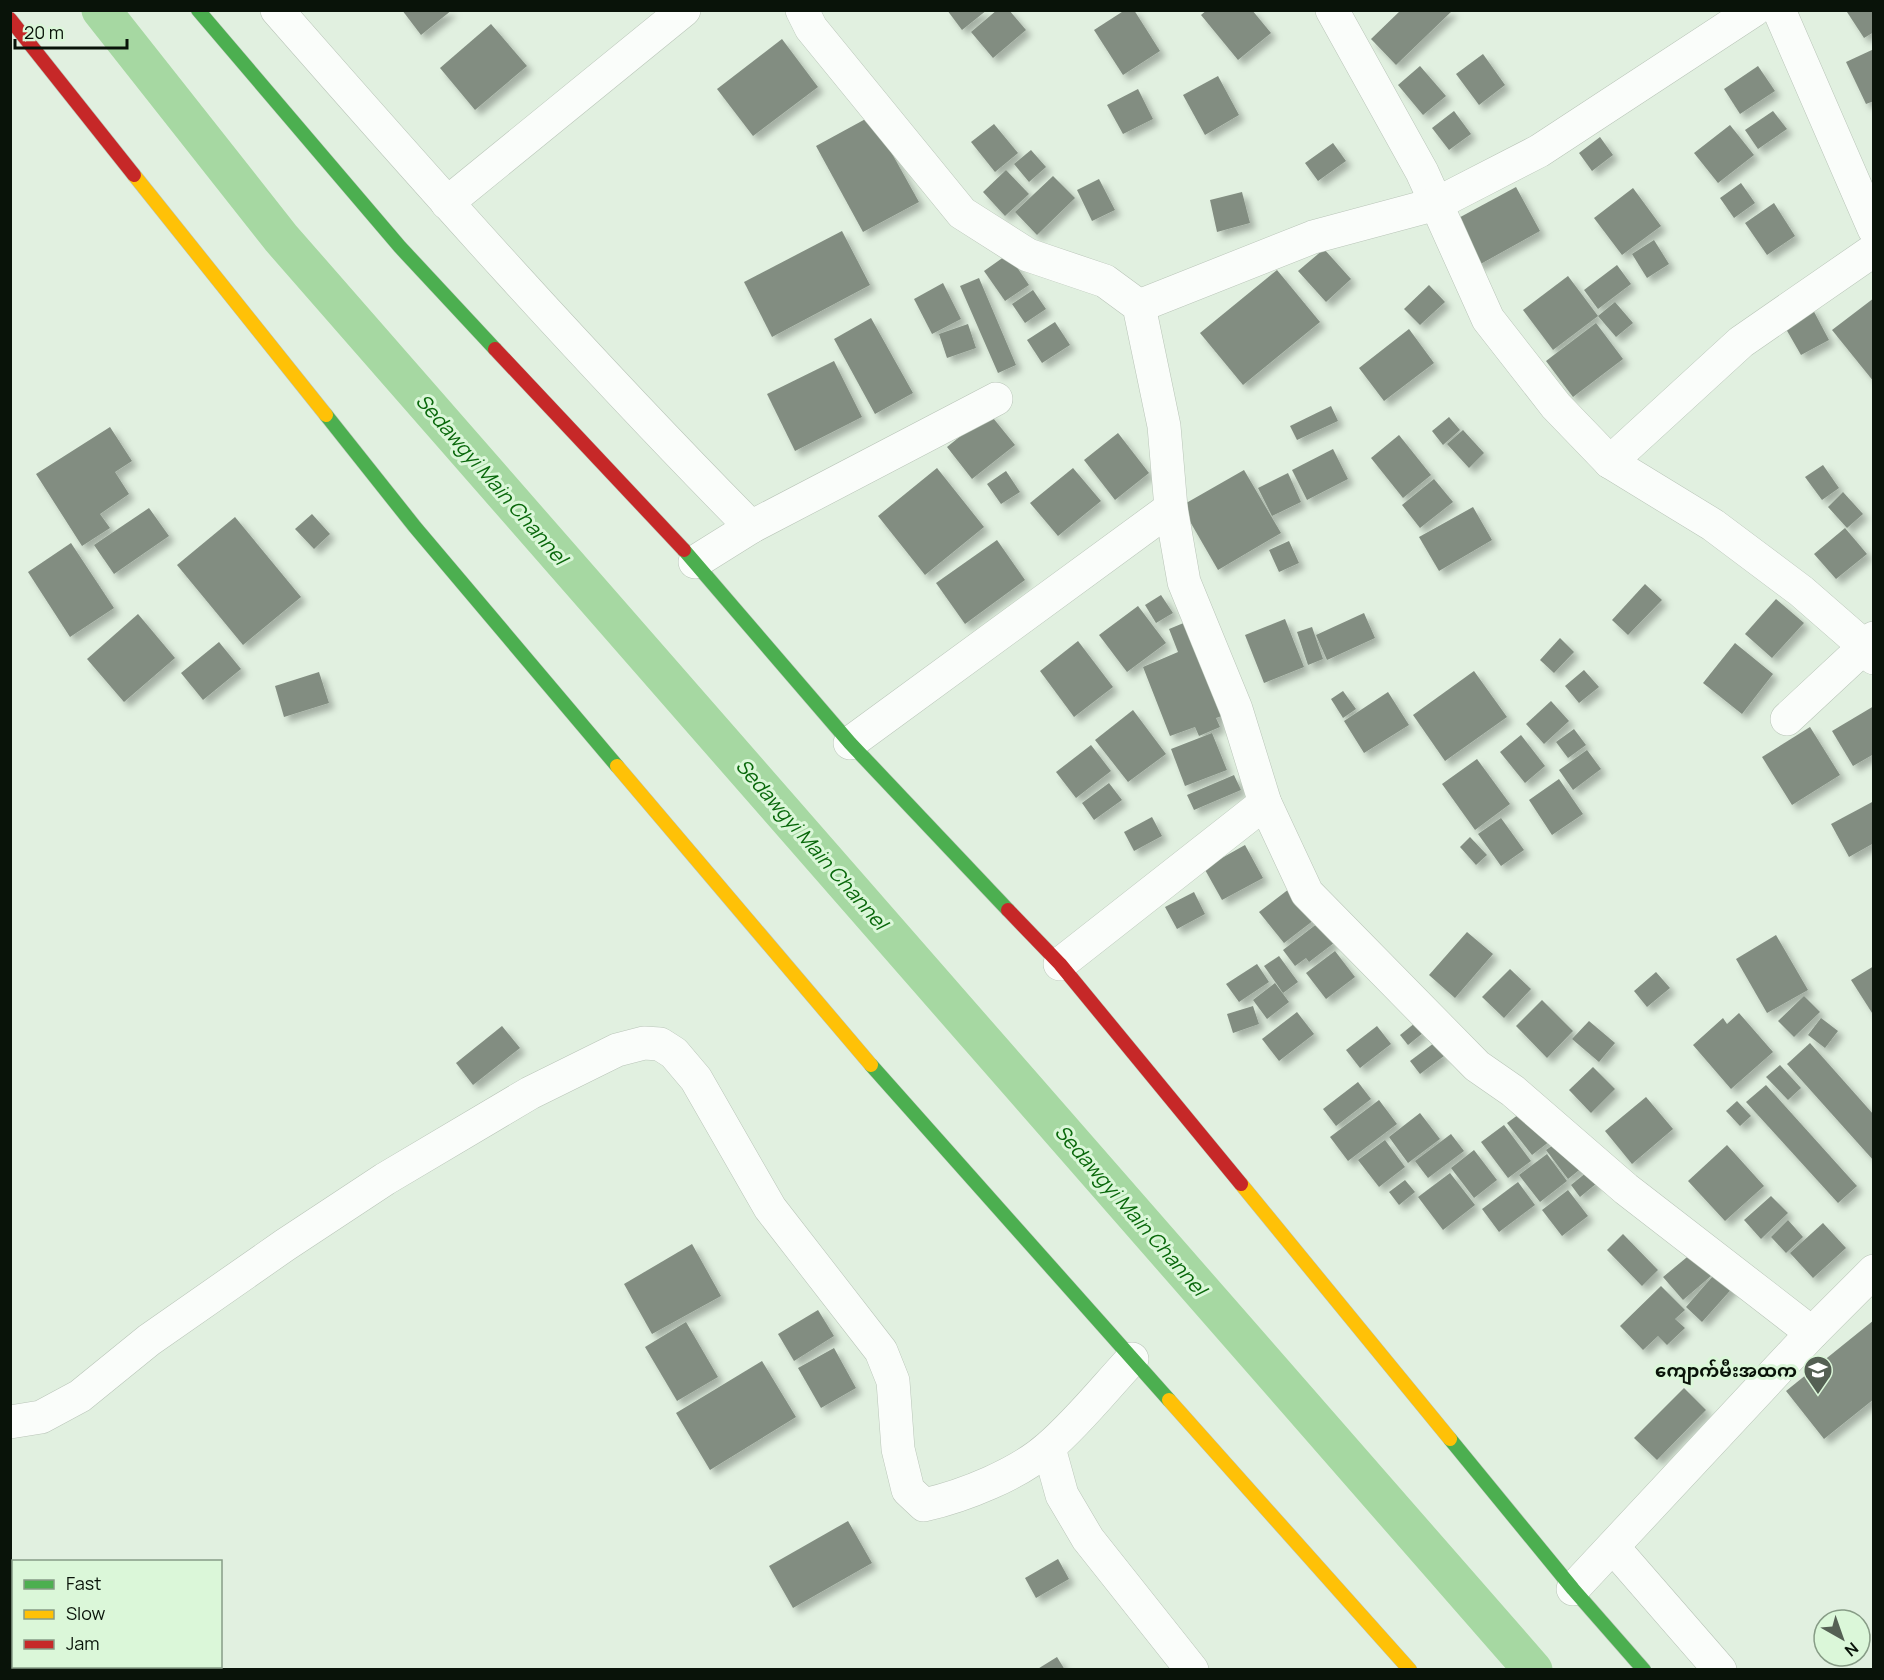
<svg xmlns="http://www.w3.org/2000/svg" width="1884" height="1680" font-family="Manrope,'Noto Sans Myanmar',sans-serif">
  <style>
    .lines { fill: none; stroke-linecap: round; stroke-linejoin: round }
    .canal { stroke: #a6d8a2; stroke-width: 39 }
    .building { fill: #828d81; filter: url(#shadow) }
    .street-casing { stroke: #b9c5b8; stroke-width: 34 }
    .fast-casing { stroke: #b9c5b8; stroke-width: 15 }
    .slow-casing { stroke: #b9c5b8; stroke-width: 15 }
    .jam-casing { stroke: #b9c5b8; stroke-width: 15 }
    .street { stroke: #fafdfa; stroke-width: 33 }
    .fast { stroke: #4caf50; stroke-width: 14 }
    .slow { stroke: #ffc107; stroke-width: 14 }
    .jam { stroke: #c62828; stroke-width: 14 }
    .labels { text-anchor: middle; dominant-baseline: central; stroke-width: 6; stroke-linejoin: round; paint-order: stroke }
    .poi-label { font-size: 18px; font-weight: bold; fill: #091309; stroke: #dbf7d9; text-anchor: end }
    .water-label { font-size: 20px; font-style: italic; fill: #09680b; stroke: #dbf7d9 }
  </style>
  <defs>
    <filter id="shadow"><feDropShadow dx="5.5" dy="5.5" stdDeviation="3" flood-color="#0004"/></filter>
  </defs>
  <rect width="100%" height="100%" fill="#e1f0e0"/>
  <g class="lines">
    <path class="canal" d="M101 10 281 238 1533 1670"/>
  </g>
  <g class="building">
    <path d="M402 10H452L421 35Z"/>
    <path d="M947 10H987L962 30Z"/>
    <path d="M997 10H1009L1026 30 993 58 971 32Z"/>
    <path d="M1125 10H1134L1160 51 1123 75 1094 30Z"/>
    <path d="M1207 10H1252L1271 33 1238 60 1201 15Z"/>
    <path d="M1401 10H1453L1396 65 1371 39Z"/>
    <path d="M1849 10H1874V32L1864 38 1847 12Z"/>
    <path d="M491 24 527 66 475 110 440 68Z"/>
    <path d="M782 39 818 87 753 136 717 89Z"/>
    <path d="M1874 49V101L1866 104 1846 62Z"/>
    <path d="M1483 54 1505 85 1479 105 1456 74Z"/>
    <path d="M1420 66 1446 96 1423 115 1398 85Z"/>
    <path d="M1758 66 1775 91 1740 114 1724 89Z"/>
    <path d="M1218 76 1239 115 1205 135 1183 95Z"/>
    <path d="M1138 89 1153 119 1123 134 1107 105Z"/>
    <path d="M1454 111 1471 134 1449 150 1432 128Z"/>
    <path d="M1773 111 1787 129 1758 149 1745 130Z"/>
    <path d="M871 116 919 202 863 232 816 146Z"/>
    <path d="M994 124 1018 153 995 172 971 142Z"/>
    <path d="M1730 125 1754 155 1718 183 1694 153Z"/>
    <path d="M1600 137 1613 155 1592 171 1579 153Z"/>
    <path d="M1333 143 1346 161 1318 181 1305 163Z"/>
    <path d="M1031 150 1046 167 1029 182 1014 164Z"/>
    <path d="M1006 170 1029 194 1005 216 983 192Z"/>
    <path d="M1053 176 1075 198 1037 235 1015 212Z"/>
    <path d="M1099 179 1115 210 1092 221 1077 190Z"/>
    <path d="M1741 183 1755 203 1734 218 1720 198Z"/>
    <path d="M1516 187 1540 231 1477 266 1453 221Z"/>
    <path d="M1633 188 1661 226 1622 255 1594 218Z"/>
    <path d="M1242 192 1250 223 1217 232 1210 200Z"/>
    <path d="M1774 203 1795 236 1767 255 1745 223Z"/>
    <path d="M842 231 870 285 772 337 744 282Z"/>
    <path d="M1654 240 1669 264 1647 278 1632 254Z"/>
    <path d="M1324 249 1351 279 1326 302 1298 271Z"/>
    <path d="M1008 254 1029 285 1005 301 984 271Z"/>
    <path d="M1617 265 1631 284 1598 309 1584 290Z"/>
    <path d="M1277 270 1320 322 1243 385 1200 333Z"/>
    <path d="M1568 276 1598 316 1553 350 1523 310Z"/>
    <path d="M979 278 1016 365 998 373 960 286Z"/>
    <path d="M943 283 961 319 932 334 914 299Z"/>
    <path d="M1429 285 1445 302 1420 325 1404 309Z"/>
    <path d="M1033 290 1046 309 1025 323 1012 304Z"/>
    <path d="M1874 298V382L1832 330Z"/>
    <path d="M1615 302 1633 323 1616 337 1598 316Z"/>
    <path d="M1811 306 1829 340 1801 355 1782 322Z"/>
    <path d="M871 318 913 393 875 414 834 339Z"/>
    <path d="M1055 322 1070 345 1042 363 1027 340Z"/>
    <path d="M1596 323 1623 359 1573 397 1546 361Z"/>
    <path d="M968 324 976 348 947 358 939 334Z"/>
    <path d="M1409 329 1434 363 1384 401 1359 368Z"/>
    <path d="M834 361 862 417 795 451 767 394Z"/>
    <path d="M1331 406 1338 421 1297 440 1290 426Z"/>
    <path d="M989 413 1015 445 972 479 947 447Z"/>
    <path d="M1449 417 1460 430 1443 445 1432 431Z"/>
    <path d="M110 427 132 461 115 472 129 494 100 514 110 528 82 546 36 474Z"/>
    <path d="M1463 430 1484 453 1469 468 1447 444Z"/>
    <path d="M1118 433 1149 473 1115 500 1084 460Z"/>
    <path d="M1399 435 1431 475 1403 498 1371 458Z"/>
    <path d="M1333 449 1348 479 1307 500 1292 470Z"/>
    <path d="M1823 465 1839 488 1822 500 1805 477Z"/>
    <path d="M937 468 984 527 925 575 878 516Z"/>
    <path d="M1073 468 1101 501 1058 536 1030 503Z"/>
    <path d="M1244 470 1281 533 1218 570 1181 506Z"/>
    <path d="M1006 471 1020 492 1001 504 987 484Z"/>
    <path d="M1288 473 1301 502 1272 516 1258 488Z"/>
    <path d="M1434 479 1453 502 1420 528 1402 505Z"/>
    <path d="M1843 492 1863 514 1847 528 1828 507Z"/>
    <path d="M1473 507 1492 540 1439 571 1419 537Z"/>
    <path d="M149 508 169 536 114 574 94 545Z"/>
    <path d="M312 514 330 534 314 549 295 529Z"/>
    <path d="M235 517 301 597 243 645 177 565Z"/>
    <path d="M1845 528 1867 554 1836 579 1814 554Z"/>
    <path d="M997 540 1025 580 965 624 936 583Z"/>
    <path d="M1289 541 1299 563 1279 572 1269 550Z"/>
    <path d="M71 543 114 608 70 637 28 572Z"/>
    <path d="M1645 584 1662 600 1628 635 1612 620Z"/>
    <path d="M1161 595 1173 613 1156 623 1145 605Z"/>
    <path d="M1776 599 1804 623 1772 658 1745 634Z"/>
    <path d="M1138 606 1166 643 1127 672 1099 635Z"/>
    <path d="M1364 613 1375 638 1327 660 1316 635Z"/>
    <path d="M138 614 175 658 124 702 87 659Z"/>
    <path d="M1285 619 1304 667 1264 683 1245 635Z"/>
    <path d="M1186 622 1222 716 1216 718 1220 727 1199 736 1195 727 1170 736 1143 667 1178 652 1169 629Z"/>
    <path d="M1312 627 1323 659 1308 665 1297 632Z"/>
    <path d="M1560 638 1574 652 1554 673 1540 660Z"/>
    <path d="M1078 641 1113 687 1074 717 1040 671Z"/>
    <path d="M219 642 241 669 203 700 181 673Z"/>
    <path d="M1735 643 1773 674 1742 714 1703 683Z"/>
    <path d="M1584 670 1599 687 1579 703 1565 686Z"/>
    <path d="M1474 671 1507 717 1445 761 1413 715Z"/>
    <path d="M319 672 329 703 284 717 275 686Z"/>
    <path d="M1343 691 1356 709 1343 718 1331 699Z"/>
    <path d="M1388 692 1409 725 1364 753 1344 721Z"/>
    <path d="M1551 701 1569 721 1544 744 1526 724Z"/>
    <path d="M1874 706V754L1853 766 1832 731Z"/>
    <path d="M1133 710 1166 754 1128 782 1095 740Z"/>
    <path d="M1810 727 1840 775 1792 805 1762 757Z"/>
    <path d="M1574 729 1586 745 1568 758 1556 742Z"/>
    <path d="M1212 733 1227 770 1185 786 1171 749Z"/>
    <path d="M1521 735 1545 766 1525 783 1500 752Z"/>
    <path d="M1091 745 1111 771 1076 798 1056 772Z"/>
    <path d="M1587 750 1601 769 1573 790 1559 770Z"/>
    <path d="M1477 759 1510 804 1475 830 1442 784Z"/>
    <path d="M1234 775 1241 790 1194 810 1187 795Z"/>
    <path d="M1559 779 1583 814 1552 835 1529 800Z"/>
    <path d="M1109 783 1122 800 1094 820 1082 803Z"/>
    <path d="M1874 801V843L1849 857 1831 824Z"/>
    <path d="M1152 817 1162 836 1134 851 1124 832Z"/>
    <path d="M1501 818 1524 850 1501 866 1478 834Z"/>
    <path d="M1470 837 1487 855 1476 865 1460 847Z"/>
    <path d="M1245 845 1263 878 1222 900 1204 868Z"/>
    <path d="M1289 889 1314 920 1284 943 1259 912Z"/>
    <path d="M1194 892 1205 914 1177 929 1165 907Z"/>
    <path d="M1318 923 1334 943 1309 962 1306 958 1295 966 1283 950Z"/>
    <path d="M1467 932 1493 954 1455 998 1429 975Z"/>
    <path d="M1776 935 1808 990 1767 1013 1736 959Z"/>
    <path d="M1335 951 1355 977 1326 999 1306 973Z"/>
    <path d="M1279 956 1298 982 1283 993 1264 966Z"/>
    <path d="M1257 964 1269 982 1239 1002 1226 984Z"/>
    <path d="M1874 966V1016L1851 980Z"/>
    <path d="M1510 969 1531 989 1504 1018 1482 997Z"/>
    <path d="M1656 972 1670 988 1647 1007 1634 991Z"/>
    <path d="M1275 983 1289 1002 1267 1019 1253 1000Z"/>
    <path d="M1804 996 1820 1012 1794 1037 1778 1021Z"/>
    <path d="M1542 1000 1573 1031 1547 1058 1516 1026Z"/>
    <path d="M1253 1006 1259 1024 1233 1033 1227 1014Z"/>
    <path d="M1297 1012 1314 1034 1279 1061 1262 1039Z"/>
    <path d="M1739 1013 1773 1052 1731 1089 1693 1045 1723 1018 1727 1024Z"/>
    <path d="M1821 1018 1838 1031 1825 1048 1808 1035Z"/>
    <path d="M1589 1021 1615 1043 1599 1062 1572 1039Z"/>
    <path d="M1415 1023 1423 1033 1408 1045 1400 1035Z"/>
    <path d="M502 1026 520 1048 473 1085 456 1063Z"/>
    <path d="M1377 1026 1391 1044 1360 1068 1346 1050Z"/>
    <path d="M1434 1043 1444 1056 1420 1074 1410 1061Z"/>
    <path d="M1810 1043 1874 1115V1161L1787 1064Z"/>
    <path d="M1780 1065 1801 1088 1788 1100 1766 1077Z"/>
    <path d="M1593 1067 1615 1089 1591 1113 1569 1090Z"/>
    <path d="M1358 1082 1371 1099 1336 1126 1323 1109Z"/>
    <path d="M1766 1085 1857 1186 1838 1203 1746 1102Z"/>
    <path d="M1646 1097 1673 1129 1632 1164 1605 1131Z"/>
    <path d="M1379 1100 1397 1124 1348 1161 1330 1137Z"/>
    <path d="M1737 1101 1751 1116 1740 1126 1726 1111Z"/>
    <path d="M1526 1109 1550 1141 1532 1155 1507 1123Z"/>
    <path d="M1420 1113 1440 1139 1408 1163 1389 1137Z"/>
    <path d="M1504 1125 1531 1161 1508 1178 1481 1142Z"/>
    <path d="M1451 1134 1464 1151 1428 1178 1415 1161Z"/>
    <path d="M1562 1139 1583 1167 1568 1179 1546 1150Z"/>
    <path d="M1385 1140 1405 1167 1379 1187 1358 1160Z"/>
    <path d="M1727 1145 1764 1186 1725 1221 1688 1181Z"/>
    <path d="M1474 1150 1497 1180 1474 1198 1451 1168Z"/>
    <path d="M1547 1154 1567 1181 1540 1202 1519 1175Z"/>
    <path d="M1587 1172 1597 1183 1580 1197 1571 1185Z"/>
    <path d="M1450 1173 1475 1205 1443 1230 1418 1197Z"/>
    <path d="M1405 1180 1415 1192 1399 1205 1389 1192Z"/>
    <path d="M1518 1182 1535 1205 1499 1232 1482 1209Z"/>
    <path d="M1568 1190 1588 1216 1562 1236 1542 1210Z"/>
    <path d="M1771 1196 1788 1213 1761 1239 1744 1220Z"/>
    <path d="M1788 1220 1803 1237 1786 1253 1771 1237Z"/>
    <path d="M1823 1223 1846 1248 1813 1278 1790 1253Z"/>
    <path d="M1623 1234 1658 1270 1642 1286 1607 1250Z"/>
    <path d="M692 1244 721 1296 652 1334 624 1284Z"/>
    <path d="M1692 1253 1711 1276 1683 1300 1663 1277Z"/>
    <path d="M1719 1269 1736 1284 1702 1322 1686 1307Z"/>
    <path d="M1661 1286 1685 1310 1675 1319 1685 1328 1667 1345 1658 1336 1643 1350 1620 1326Z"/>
    <path d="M818 1310 834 1336 794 1361 778 1334Z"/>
    <path d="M1874 1320V1399L1824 1439 1786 1391Z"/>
    <path d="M686 1322 718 1377 677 1401 645 1347Z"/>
    <path d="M834 1348 856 1388 821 1408 798 1368Z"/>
    <path d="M762 1361 796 1417 710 1470 676 1413Z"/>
    <path d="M1684 1388 1706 1410 1657 1460 1634 1438Z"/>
    <path d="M848 1521 872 1563 793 1608 769 1566Z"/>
    <path d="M1058 1559 1069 1579 1036 1598 1025 1578Z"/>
    <path d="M1057 1657 1065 1670H1036Z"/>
  </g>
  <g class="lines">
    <g class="street-casing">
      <g id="street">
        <path d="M277 10C431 186 587 361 751 527"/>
        <path d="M802 10 811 28 962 213 1028 255 1105 281 1139 306 1164 426 1171 508 1184 582 1236 709 1265 803 1307 893 1477 1066 1513 1091 1626 1189 1812 1333"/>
        <path d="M1332 10 1422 172 1488 319 1556 406 1610 462 1713 525 1801 591 1863 645 1874 658"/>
        <path d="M1779 10 1874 229"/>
        <path d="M447 203 684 10"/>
        <path d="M1139 306 1313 237 1436 204 1539 151 1754 10"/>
        <path d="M1610 462 1741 342 1874 250"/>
        <path d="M695 562 751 527 996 399"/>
        <path d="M1787 719 1874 638"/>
        <path d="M850 743 1171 508"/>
        <path d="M1060 964 1265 803"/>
        <path d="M10 1422 41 1417 80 1396 149 1340 285 1245 385 1179 530 1093 617 1050 644 1043 660 1044 674 1053 696 1079 770 1208 881 1351 893 1381 898 1449 908 1490 924 1505C964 1496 1019 1474 1049 1447 1079 1421 1105 1388 1132 1359"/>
        <path d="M1049 1448 1062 1495 1088 1539 1192 1670"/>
        <path d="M1613 1547 1720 1670"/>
        <path d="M1573 1589 1812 1333 1874 1271"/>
      </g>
    </g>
    <g class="fast-casing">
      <g id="fast">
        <path d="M198 10 400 247 495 349"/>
        <path d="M326 415 415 527 617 766"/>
        <path d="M684 550 850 743 1008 910"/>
        <path d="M871 1065 1169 1400"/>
        <path d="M1450 1439 1573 1589 1644 1670"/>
      </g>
    </g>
    <g class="slow-casing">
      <g id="slow">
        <path d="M134 175 326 415"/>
        <path d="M617 766 871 1065"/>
        <path d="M1241 1184 1450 1439"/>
        <path d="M1169 1400 1410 1670"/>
      </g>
    </g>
    <g class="jam-casing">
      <g id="jam">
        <path d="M10 19 134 175"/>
        <path d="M495 349 684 550"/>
        <path d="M1008 910 1060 964 1241 1184"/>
      </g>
    </g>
    <use href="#street" class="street"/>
    <use href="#fast" class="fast"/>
    <use href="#slow" class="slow"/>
    <use href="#jam" class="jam"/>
  </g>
  <defs>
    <g id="school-pin" transform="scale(1.5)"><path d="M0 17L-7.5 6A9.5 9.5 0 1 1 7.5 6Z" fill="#556054" stroke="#dbf7d9"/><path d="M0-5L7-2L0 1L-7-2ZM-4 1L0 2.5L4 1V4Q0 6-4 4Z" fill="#fff"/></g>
  </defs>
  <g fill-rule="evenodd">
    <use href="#school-pin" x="1818" y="1370"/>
  </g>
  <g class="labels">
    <g class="poi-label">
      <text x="1797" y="1370">ကျောက်မီးအထက</text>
    </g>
    <g class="water-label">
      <text transform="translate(492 479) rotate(49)">Sedawgyi Main Channel</text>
      <text transform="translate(812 844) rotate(49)">Sedawgyi Main Channel</text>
      <text transform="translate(1131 1210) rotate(49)">Sedawgyi Main Channel</text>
    </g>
  </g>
  <rect width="1884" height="1680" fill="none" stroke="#091309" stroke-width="24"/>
  <rect x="12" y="1560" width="210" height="108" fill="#dbf7d9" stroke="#879c86" stroke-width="1.5"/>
  <rect x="24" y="1580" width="30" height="9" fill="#4caf50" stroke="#879c86" stroke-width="1.5"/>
  <text x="66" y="1590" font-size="18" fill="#091309">Fast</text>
  <rect x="24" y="1610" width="30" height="9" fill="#ffc107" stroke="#879c86" stroke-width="1.5"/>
  <text x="66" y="1620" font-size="18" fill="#091309">Slow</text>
  <rect x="24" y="1640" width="30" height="9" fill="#c62828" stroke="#879c86" stroke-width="1.5"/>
  <text x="66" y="1650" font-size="18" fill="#091309">Jam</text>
  <g transform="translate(1842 1638) rotate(140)"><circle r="28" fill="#dbf7d9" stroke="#879c86" stroke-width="1.5"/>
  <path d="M0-4.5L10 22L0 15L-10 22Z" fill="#556054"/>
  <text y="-9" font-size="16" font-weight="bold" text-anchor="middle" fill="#091309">N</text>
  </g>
  <path d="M15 39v9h112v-9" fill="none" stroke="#091309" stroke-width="3"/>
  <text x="24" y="39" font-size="18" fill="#091309" stroke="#dbf7d9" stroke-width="4.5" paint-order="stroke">20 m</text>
</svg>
